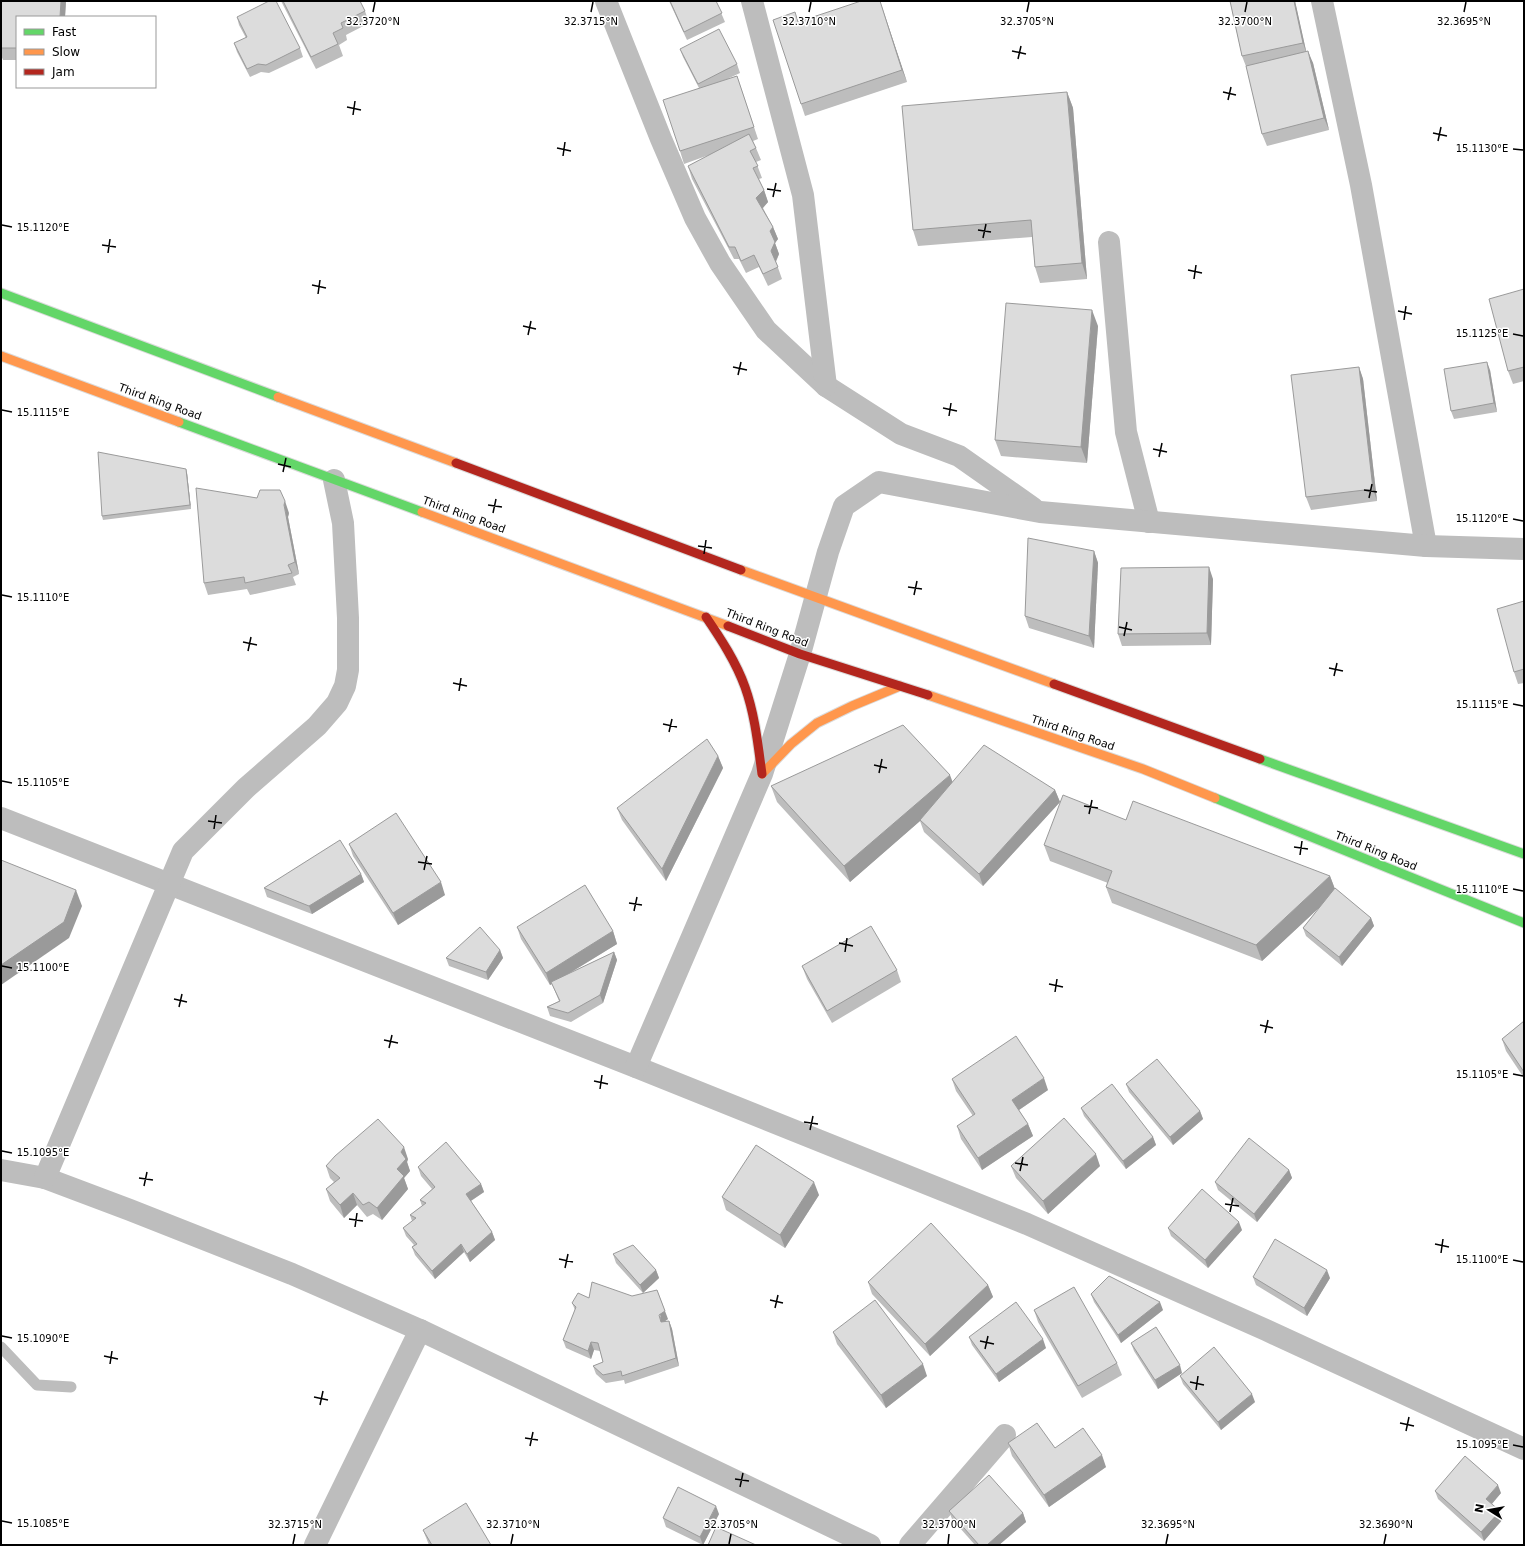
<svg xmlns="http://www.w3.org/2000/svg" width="1525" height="1546" font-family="'DejaVu Sans',sans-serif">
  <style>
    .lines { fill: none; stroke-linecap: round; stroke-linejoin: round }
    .fast-casing { stroke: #dbdbdb; stroke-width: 11 }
    .slow-casing { stroke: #dbdbdb; stroke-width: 11 }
    .jam-casing { stroke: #dbdbdb; stroke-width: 11 }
    .lane { stroke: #bdbdbd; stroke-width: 11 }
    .street { stroke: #bdbdbd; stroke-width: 22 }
    .fast { stroke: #63d668; stroke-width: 9 }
    .slow { stroke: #ff974d; stroke-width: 9 }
    .jam { stroke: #b3261e; stroke-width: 9 }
    .wall { fill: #bdbdbd }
    .shaded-wall { fill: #9a9a9a }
    .building { fill: #dcdcdc; stroke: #9a9a9a }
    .ticks { fill: none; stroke: #000; stroke-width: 1.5 }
    .labels { text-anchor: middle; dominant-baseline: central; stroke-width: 3; stroke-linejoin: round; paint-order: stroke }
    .street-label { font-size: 11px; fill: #000; stroke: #fff }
    .ticks-label { font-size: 10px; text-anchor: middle; fill: #000; stroke: #fff; stroke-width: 3; stroke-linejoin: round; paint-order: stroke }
  </style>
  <rect width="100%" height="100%" fill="#fff"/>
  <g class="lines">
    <g class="fast-casing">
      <g id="fast">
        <path d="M1 293 278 397"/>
        <path d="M179 422 422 512"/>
        <path d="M1260 759 1524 854"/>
        <path d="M1215 798 1524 923"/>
      </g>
    </g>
    <g class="slow-casing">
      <g id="slow">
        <path d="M1 356 179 422"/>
        <path d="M278 397 456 463"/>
        <path d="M422 512 728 626"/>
        <path d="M741 570 1054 684"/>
        <path d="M928 695 1143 769 1215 798"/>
        <path d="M762 774 791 744 817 723 852 706 900 686"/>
      </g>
    </g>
    <g class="jam-casing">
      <g id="jam">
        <path d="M456 463 741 570"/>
        <path d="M706 617C721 639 736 662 745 687 755 715 758 745 762 774"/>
        <path d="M728 626 800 654 928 695"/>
        <path d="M1054 684 1260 759"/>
      </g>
    </g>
    <path class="lane" d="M1 1347 37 1385 71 1387"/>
    <g class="street">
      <path d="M606 1 661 139 695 218 720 263 766 330 826 386 901 434 959 456 1033 508"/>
      <path d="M752 1 803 195 826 386"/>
      <path d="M1322 1 1361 185 1426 546"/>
      <path d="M1109 242 1126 432 1149 522"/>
      <path d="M1 818 636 1067 1027 1224 1266 1330 1524 1449"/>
      <path d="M636 1067 762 774 800 654 828 552 844 506 879 482 1040 512 1426 546 1524 549"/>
      <path d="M1 1170 45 1178 130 1210 292 1274 420 1330 870 1545"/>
      <path d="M45 1178 183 851 246 788 317 726 337 703 345 686 348 670V618L343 523 334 480"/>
      <path d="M315 1545 420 1330"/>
      <path d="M910 1545 1005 1435"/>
    </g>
    <use href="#fast" class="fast"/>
    <use href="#slow" class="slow"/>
    <use href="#jam" class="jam"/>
  </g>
  <g class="wall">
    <path d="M1 1H66L65 17H17V60H3L1 55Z"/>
    <path d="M281 1H360L365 11 369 23 346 35 347 40 339 45 343 56 316 69Z"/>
    <path d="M669 1H716L725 22 687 40Z"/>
    <path d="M1230 1H1295L1306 51 1313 63 1329 130 1267 146 1262 134 1247 69 1242 56Z"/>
    <path d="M882 7 907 82 805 116 801 104 799 22Z"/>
    <path d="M237 17 300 48 303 57 269 73 261 72 250 77 237 52 234 43 246 38 239 25Z"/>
    <path d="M680 49 737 64 740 73 727 79 737 76 758 139 753 141 756 148 761 160 756 162 762 178 759 179 764 190 768 202 763 208 773 227 778 239 775 243 779 254 776 262 782 279 768 286 759 267 746 273 739 259H734L692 179 688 166 709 155 684 164 680 151 699 88 683 57Z"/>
    <path d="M1067 92 1073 108 1087 279 1040 283 1035 267 1032 237 918 246 913 230Z"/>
    <path d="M1524 289V381L1513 384 1508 371Z"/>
    <path d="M1098 326 1087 463 1001 456 995 440Z"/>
    <path d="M1359 367 1363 379 1377 501 1311 510 1306 497Z"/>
    <path d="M1490 370 1497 412 1454 419 1451 411Z"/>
    <path d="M186 469 187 473 191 509 103 520 102 516Z"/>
    <path d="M289 513 288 517 299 574 293 577 296 585 250 595 247 589 208 595 204 583Z"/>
    <path d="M1094 551 1098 563 1094 648 1029 628 1025 616Z"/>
    <path d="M1213 579 1211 645 1122 646 1118 634Z"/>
    <path d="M1524 601V683L1518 684 1514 672Z"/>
    <path d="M718 756 723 768 666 881 622 820 617 808Z"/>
    <path d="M953 782 1055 790 1060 802 983 886 924 832 920 821 850 882 777 802 771 786Z"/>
    <path d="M1126 820 1330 876 1335 889 1371 918 1374 926 1342 966 1306 936 1303 928 1321 906 1262 961 1112 903 1106 887 1108 883 1050 861 1044 845Z"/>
    <path d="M349 844 445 895 398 925 353 856Z"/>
    <path d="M361 874 364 882 312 914 267 897 264 888Z"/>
    <path d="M517 927 613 931 617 944 570 973 614 952 617 960 603 1003 571 1022 550 1016 547 1007 559 1001 552 984 550 985 521 939Z"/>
    <path d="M500 950 503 958 488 980 449 966 446 958Z"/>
    <path d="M802 966 897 970 901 982 832 1023 807 979Z"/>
    <path d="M1524 1021V1078L1506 1051 1502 1039Z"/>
    <path d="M952 1079 1048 1090 1019 1110 1028 1124 1033 1136 982 1170 961 1139 957 1126 973 1116 956 1091Z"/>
    <path d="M1126 1084 1200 1111 1203 1119 1173 1145 1129 1092Z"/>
    <path d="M1081 1108 1153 1137 1156 1145 1126 1169 1084 1116Z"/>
    <path d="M408 1159 407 1162 410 1171 404 1178 408 1189 382 1220 373 1214 367 1217 357 1205 344 1218 330 1201 326 1189 334 1182 330 1178 326 1166Z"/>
    <path d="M1011 1166H1100L1048 1214 1016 1178Z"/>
    <path d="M418 1167 481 1184 484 1192 471 1201 492 1232 495 1240 470 1262 464 1252 435 1279 415 1255 412 1247 414 1245 406 1236 403 1228 412 1221 410 1215 422 1206 420 1200 432 1189 421 1176Z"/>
    <path d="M1289 1170 1292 1178 1257 1222 1218 1190 1215 1182Z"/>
    <path d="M819 1195 785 1248 726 1210 722 1197Z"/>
    <path d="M1168 1228 1242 1230 1208 1268 1171 1236Z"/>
    <path d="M613 1254 656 1270 659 1278 643 1293 616 1263Z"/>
    <path d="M1253 1277 1330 1278 1307 1316 1256 1285Z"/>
    <path d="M868 1282 988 1285 993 1297 930 1356 872 1294Z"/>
    <path d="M1091 1294 1163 1310 1121 1343 1094 1302Z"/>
    <path d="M589 1298 668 1319 664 1322 669 1321 672 1329 679 1366 625 1384 624 1380 606 1383 596 1374 593 1366 603 1362 600 1351 594 1350 591 1359 566 1348 563 1340 575 1310 572 1303Z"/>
    <path d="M1034 1310 1117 1363 1122 1375 1082 1398 1038 1322Z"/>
    <path d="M833 1332 927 1376 886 1408 837 1344Z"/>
    <path d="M969 1337 1046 1348 999 1382 972 1345Z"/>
    <path d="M1131 1343 1182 1373 1158 1389 1134 1351Z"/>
    <path d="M1180 1376 1255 1402 1221 1430 1183 1384Z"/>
    <path d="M1008 1443 1055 1448 1106 1467 1049 1507 1012 1456Z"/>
    <path d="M1435 1491 1501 1493 1492 1504 1500 1511 1503 1519 1484 1541 1438 1499Z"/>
    <path d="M949 1511 1023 1513 1026 1522 999 1545H975L952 1519Z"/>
    <path d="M719 1514 703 1545 666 1527 663 1518Z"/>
    <path d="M423 1530 491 1545H429Z"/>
  </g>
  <g class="shaded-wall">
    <path d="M61 1H66L65 17H60Z"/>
    <path d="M880 1 907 82 902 70Z"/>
    <path d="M1294 1H1295L1307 55 1303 43Z"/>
    <path d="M1308 51 1313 63 1329 130 1324 118Z"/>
    <path d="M1067 92 1073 108 1087 279 1082 263Z"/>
    <path d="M764 190 768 202 761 210 756 198Z"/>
    <path d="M773 227 778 239 775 243 779 254 775 263 771 251 770 231Z"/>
    <path d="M1092 310 1098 326 1087 463 1081 447Z"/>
    <path d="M1487 362 1490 370 1497 412 1494 403Z"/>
    <path d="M1359 367 1363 379 1377 501 1373 489Z"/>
    <path d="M186 469 187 473 191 509 190 505Z"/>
    <path d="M285 501 289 513 288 517 299 574 295 562 284 505Z"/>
    <path d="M1094 551 1098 563 1094 648 1089 636Z"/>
    <path d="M1209 567 1213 579 1211 645 1207 633Z"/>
    <path d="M718 756 723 768 666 881 662 869Z"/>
    <path d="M950 775 956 791 920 820V821L850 882 844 866Z"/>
    <path d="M1055 790 1060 802 983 886 979 874Z"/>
    <path d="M361 874 364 882 312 914 309 906Z"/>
    <path d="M1330 876 1336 892 1262 961 1256 945Z"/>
    <path d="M441 882 445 895 398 925 393 913Z"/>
    <path d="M76 890 82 906 69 938 1 985V965Z"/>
    <path d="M1371 918 1374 926 1342 966 1339 957Z"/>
    <path d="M613 931 617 944 550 985 546 973Z"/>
    <path d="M500 950 503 958 488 980 486 972Z"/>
    <path d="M614 952 617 960 603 1003 600 995Z"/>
    <path d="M1044 1078 1048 1090 1016 1112 1012 1100Z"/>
    <path d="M1200 1111 1203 1119 1173 1145 1170 1137Z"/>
    <path d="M1028 1124 1033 1136 982 1170 978 1158Z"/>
    <path d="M1153 1137 1156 1145 1126 1169 1123 1161Z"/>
    <path d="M404 1147 408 1159 407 1162 410 1171 404 1178 408 1189 382 1220 377 1208 397 1169 401 1152Z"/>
    <path d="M1096 1154 1100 1166 1048 1214 1043 1201Z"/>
    <path d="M1289 1170 1292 1178 1257 1222 1254 1214Z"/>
    <path d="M814 1182 819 1195 785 1248 780 1235Z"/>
    <path d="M481 1184 484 1192 469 1202 466 1194Z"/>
    <path d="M353 1193 357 1205 344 1218 340 1205Z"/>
    <path d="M1239 1222 1242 1230 1208 1268 1205 1260Z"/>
    <path d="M492 1232 495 1240 470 1262 467 1254Z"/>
    <path d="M461 1244 464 1252 435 1279 432 1271Z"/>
    <path d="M656 1270 659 1278 643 1293 640 1285Z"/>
    <path d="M1327 1270 1330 1278 1307 1316 1304 1308Z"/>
    <path d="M988 1285 993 1297 930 1356 925 1344Z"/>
    <path d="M657 1290 668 1319 662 1323 661 1322Z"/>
    <path d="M1160 1302 1163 1310 1121 1343 1118 1335Z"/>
    <path d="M669 1321 672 1329 679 1366 676 1358Z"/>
    <path d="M1043 1339 1046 1348 999 1382 996 1374Z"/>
    <path d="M591 1342 594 1350 591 1359 588 1351Z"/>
    <path d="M923 1364 927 1376 886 1408 881 1395Z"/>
    <path d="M1180 1365 1182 1373 1158 1389 1155 1380Z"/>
    <path d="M1252 1394 1255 1402 1221 1430 1218 1422Z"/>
    <path d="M1102 1455 1106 1467 1049 1507 1044 1495Z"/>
    <path d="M1498 1485 1501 1493 1489 1507 1486 1499Z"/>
    <path d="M716 1506 719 1514 703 1545 700 1537Z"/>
    <path d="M1500 1511 1503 1519 1484 1541 1481 1532Z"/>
    <path d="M1023 1513 1026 1522 999 1545H987Z"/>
  </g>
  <g class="building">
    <path d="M1 1H61L60 17H17V48H1Z"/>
    <path d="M269 1H276L300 48 266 65 258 64 247 69 234 43 247 37 237 17Z"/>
    <path d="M283 1H360L365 11 341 23 343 28 333 33 338 44 311 57Z"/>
    <path d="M670 1H716L722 13 684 32Z"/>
    <path d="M861 1H880L902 70 801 104 773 20 795 12 798 22Z"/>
    <path d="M1230 1H1294L1303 43 1242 56Z"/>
    <path d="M719 29 737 64 698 84 680 49Z"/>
    <path d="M1308 51 1324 118 1262 134 1246 66Z"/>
    <path d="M737 76 754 127 680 151 663 100Z"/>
    <path d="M1067 92 1082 263 1035 267 1031 220 913 230 902 106Z"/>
    <path d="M749 134 756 148 750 151 758 166 753 168 764 190 756 198 773 227 770 231 775 242 771 251 778 267 763 274 754 255 741 261 735 247H729L688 166Z"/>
    <path d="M1524 289V367L1508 371 1489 299Z"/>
    <path d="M1006 303 1092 310 1081 447 995 440Z"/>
    <path d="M1487 362 1494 403 1451 411 1444 369Z"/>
    <path d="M1359 367 1373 489 1306 497 1291 375Z"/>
    <path d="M98 452 186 469 190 505 102 516Z"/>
    <path d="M196 488 257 498 260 490H280L285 501 284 505 295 562 288 565 292 573 245 583 244 577 204 583Z"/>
    <path d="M1028 538 1094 551 1089 636 1025 616Z"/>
    <path d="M1209 567 1207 633 1118 634 1121 568Z"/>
    <path d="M1524 601V669L1514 672 1497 609Z"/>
    <path d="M903 725 950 775 844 866 771 786Z"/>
    <path d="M707 739 718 756 662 869 617 808Z"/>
    <path d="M984 745 1055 790 979 874 920 820Z"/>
    <path d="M1063 795 1126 820 1133 801 1330 876 1256 945 1106 887 1112 871 1044 845Z"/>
    <path d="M396 813 441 882 393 913 349 844Z"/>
    <path d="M340 840 361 874 309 906 264 888Z"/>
    <path d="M1 860 76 890 64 922 1 965Z"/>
    <path d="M585 885 613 931 546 973 517 927Z"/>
    <path d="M1335 888 1371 918 1339 957 1303 928Z"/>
    <path d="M871 926 897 970 827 1011 802 966Z"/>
    <path d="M480 927 500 950 486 972 446 958Z"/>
    <path d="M614 952 600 995 568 1013 547 1007 560 1001 551 982Z"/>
    <path d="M1524 1021V1072L1502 1039Z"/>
    <path d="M1016 1036 1044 1078 1012 1100 1028 1124 978 1158 957 1126 975 1114 952 1079Z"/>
    <path d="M1157 1059 1200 1111 1170 1137 1126 1084Z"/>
    <path d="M1112 1084 1153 1137 1123 1161 1081 1108Z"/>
    <path d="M1064 1118 1096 1154 1043 1201 1011 1166Z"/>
    <path d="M378 1119 404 1147 401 1152 406 1159 397 1169 404 1176 377 1208 369 1202 363 1205 353 1193 340 1205 326 1189 340 1178 326 1166 335 1156Z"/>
    <path d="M1249 1138 1289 1170 1254 1214 1215 1182Z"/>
    <path d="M446 1142 481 1184 466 1194 492 1232 467 1254 461 1244 432 1271 412 1247 417 1244 403 1228 416 1218 410 1215 426 1203 420 1200 435 1187 418 1167Z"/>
    <path d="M756 1145 814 1182 780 1235 722 1197Z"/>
    <path d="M1202 1189 1239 1222 1205 1260 1168 1228Z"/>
    <path d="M931 1223 988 1285 925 1344 868 1282Z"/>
    <path d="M1275 1239 1327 1270 1304 1308 1253 1277Z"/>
    <path d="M633 1245 656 1270 640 1285 613 1254Z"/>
    <path d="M1109 1276 1160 1302 1118 1335 1091 1294Z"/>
    <path d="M592 1282 632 1296 657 1290 665 1311 659 1315 661 1322 669 1321 676 1358 622 1376 621 1371 603 1375 593 1366 603 1362 598 1343 591 1342 588 1351 563 1340 576 1307 572 1303 578 1293 589 1298Z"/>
    <path d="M1074 1287 1117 1363 1078 1386 1034 1310Z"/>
    <path d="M875 1300 923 1364 881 1395 833 1332Z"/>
    <path d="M1016 1302 1043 1339 996 1374 969 1337Z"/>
    <path d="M1156 1327 1180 1365 1155 1380 1131 1343Z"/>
    <path d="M1214 1347 1252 1394 1218 1422 1180 1376Z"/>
    <path d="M1037 1423 1055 1448 1083 1428 1102 1455 1044 1495 1008 1443Z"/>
    <path d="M1465 1456 1498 1485 1486 1499 1500 1511 1481 1532 1435 1491Z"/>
    <path d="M989 1475 1023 1513 987 1545H979L949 1511Z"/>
    <path d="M678 1487 716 1506 700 1537 663 1518Z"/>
    <path d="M466 1503 491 1545H432L423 1530Z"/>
    <path d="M716 1527 756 1545H708Z"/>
  </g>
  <path class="ticks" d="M373 12 375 2M591 12 593 2M809 12 811 2M1027 12 1029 2M1245 12 1247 2M1464 12 1466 2M1012 51 1026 54M1018 59 1021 46M1223 92 1236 95M1228 100 1231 87M347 107 361 110M353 115 355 101M1433 133 1447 136M1438 141 1441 127M557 148 571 151M1513 149 1523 150M563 156 565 142M767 189 781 191M773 197 776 183M2 225 12 227M978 230 991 232M983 238 986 224M102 245 116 247M108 253 110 239M1188 270 1202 273M1194 279 1196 265M312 285 326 288M318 294 320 280M1398 311 1412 314M1404 320 1406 306M523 326 536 329M1513 334 1523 336M528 335 531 321M733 367 747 370M738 375 741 362M943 408 957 411M2 410 12 412M949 416 951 403M1153 449 1167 452M1159 457 1162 443M278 464 291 467M283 472 286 458M1364 490 1377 492M1369 498 1372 484M488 505 502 507M493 513 496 499M1513 519 1523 521M698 546 712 548M704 554 706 540M908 587 922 589M2 595 12 597M914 595 917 581M1119 627 1132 630M1124 636 1127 622M243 642 257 645M248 651 251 637M1329 668 1343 671M1334 676 1337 663M453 683 467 686M459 691 461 678M1513 704 1523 706M663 724 677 727M669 732 672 719M874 765 887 768M879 773 882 759M2 781 12 783M1084 806 1098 808M1089 814 1092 800M208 821 222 823M214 829 216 815M1294 847 1308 849M1300 855 1302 841M418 862 432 864M424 870 427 856M1513 889 1523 891M629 903 642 905M634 911 637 897M839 943 853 946M845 952 847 938M2 966 12 968M1049 984 1063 987M1055 992 1057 979M174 999 187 1002M179 1007 182 994M1260 1025 1273 1028M1265 1033 1268 1020M384 1040 398 1043M389 1048 392 1035M1513 1074 1523 1076M594 1081 608 1084M600 1089 602 1075M804 1122 818 1124M810 1130 813 1116M2 1151 12 1153M1015 1163 1028 1165M1020 1171 1023 1157M139 1178 153 1180M144 1186 147 1172M1225 1204 1239 1206M1230 1212 1233 1198M349 1219 363 1221M355 1227 357 1213M1435 1244 1449 1247M1441 1253 1443 1239M559 1259 573 1262M1513 1260 1523 1262M565 1268 568 1254M770 1300 783 1303M775 1308 778 1295M2 1336 12 1338M980 1341 994 1344M985 1349 988 1336M104 1356 118 1359M110 1364 112 1351M1190 1382 1204 1385M1196 1390 1198 1376M314 1397 328 1400M320 1405 323 1391M1400 1423 1414 1426M1406 1431 1409 1417M525 1438 538 1440M1513 1445 1523 1447M530 1446 533 1432M735 1479 749 1481M740 1487 743 1473M2 1521 12 1523M293 1544 295 1534M511 1544 513 1534M729 1544 731 1534M948 1544 949 1534M1166 1544 1168 1534M1384 1544 1386 1534"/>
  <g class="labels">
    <g class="street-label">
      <text transform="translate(160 402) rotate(20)">Third Ring Road</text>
      <text transform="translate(464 515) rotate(20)">Third Ring Road</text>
      <text transform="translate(767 628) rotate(21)">Third Ring Road</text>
      <text transform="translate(1073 733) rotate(19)">Third Ring Road</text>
      <text transform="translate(1376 851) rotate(22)">Third Ring Road</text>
    </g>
  </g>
  <g class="ticks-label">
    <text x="373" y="25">32.3720°N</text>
    <text x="591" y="25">32.3715°N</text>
    <text x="809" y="25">32.3710°N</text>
    <text x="1027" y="25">32.3705°N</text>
    <text x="1245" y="25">32.3700°N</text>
    <text x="1464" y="25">32.3695°N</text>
    <text x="1482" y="152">15.1130°E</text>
    <text x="43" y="231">15.1120°E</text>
    <text x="1482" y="337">15.1125°E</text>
    <text x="43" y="416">15.1115°E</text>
    <text x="1482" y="522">15.1120°E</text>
    <text x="43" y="601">15.1110°E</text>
    <text x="1482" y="708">15.1115°E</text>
    <text x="43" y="786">15.1105°E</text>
    <text x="1482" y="893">15.1110°E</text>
    <text x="43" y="971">15.1100°E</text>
    <text x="1482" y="1078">15.1105°E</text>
    <text x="43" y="1156">15.1095°E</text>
    <text x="1482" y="1263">15.1100°E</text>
    <text x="43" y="1342">15.1090°E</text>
    <text x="1482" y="1448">15.1095°E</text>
    <text x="43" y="1527">15.1085°E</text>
    <text x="295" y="1528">32.3715°N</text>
    <text x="513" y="1528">32.3710°N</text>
    <text x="731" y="1528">32.3705°N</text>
    <text x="949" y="1528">32.3700°N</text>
    <text x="1168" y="1528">32.3695°N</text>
    <text x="1386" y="1528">32.3690°N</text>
  </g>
  <rect width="1525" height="1546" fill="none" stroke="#000000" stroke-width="4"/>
  <rect x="16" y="16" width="140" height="72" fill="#ffffff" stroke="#999999"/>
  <rect x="24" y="29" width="20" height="6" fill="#63d668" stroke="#999999"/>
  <text x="52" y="36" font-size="12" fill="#000000">Fast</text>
  <rect x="24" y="49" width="20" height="6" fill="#ff974d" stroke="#999999"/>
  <text x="52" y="56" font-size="12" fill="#000000">Slow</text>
  <rect x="24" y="69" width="20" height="6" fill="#b3261e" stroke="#999999"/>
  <text x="52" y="76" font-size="12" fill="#000000">Jam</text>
  <g transform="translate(1489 1510) rotate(281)" stroke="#ffffff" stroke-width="3" paint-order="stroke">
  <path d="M0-3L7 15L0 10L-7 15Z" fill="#000000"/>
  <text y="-6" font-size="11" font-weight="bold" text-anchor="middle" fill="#000000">N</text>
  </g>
</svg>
